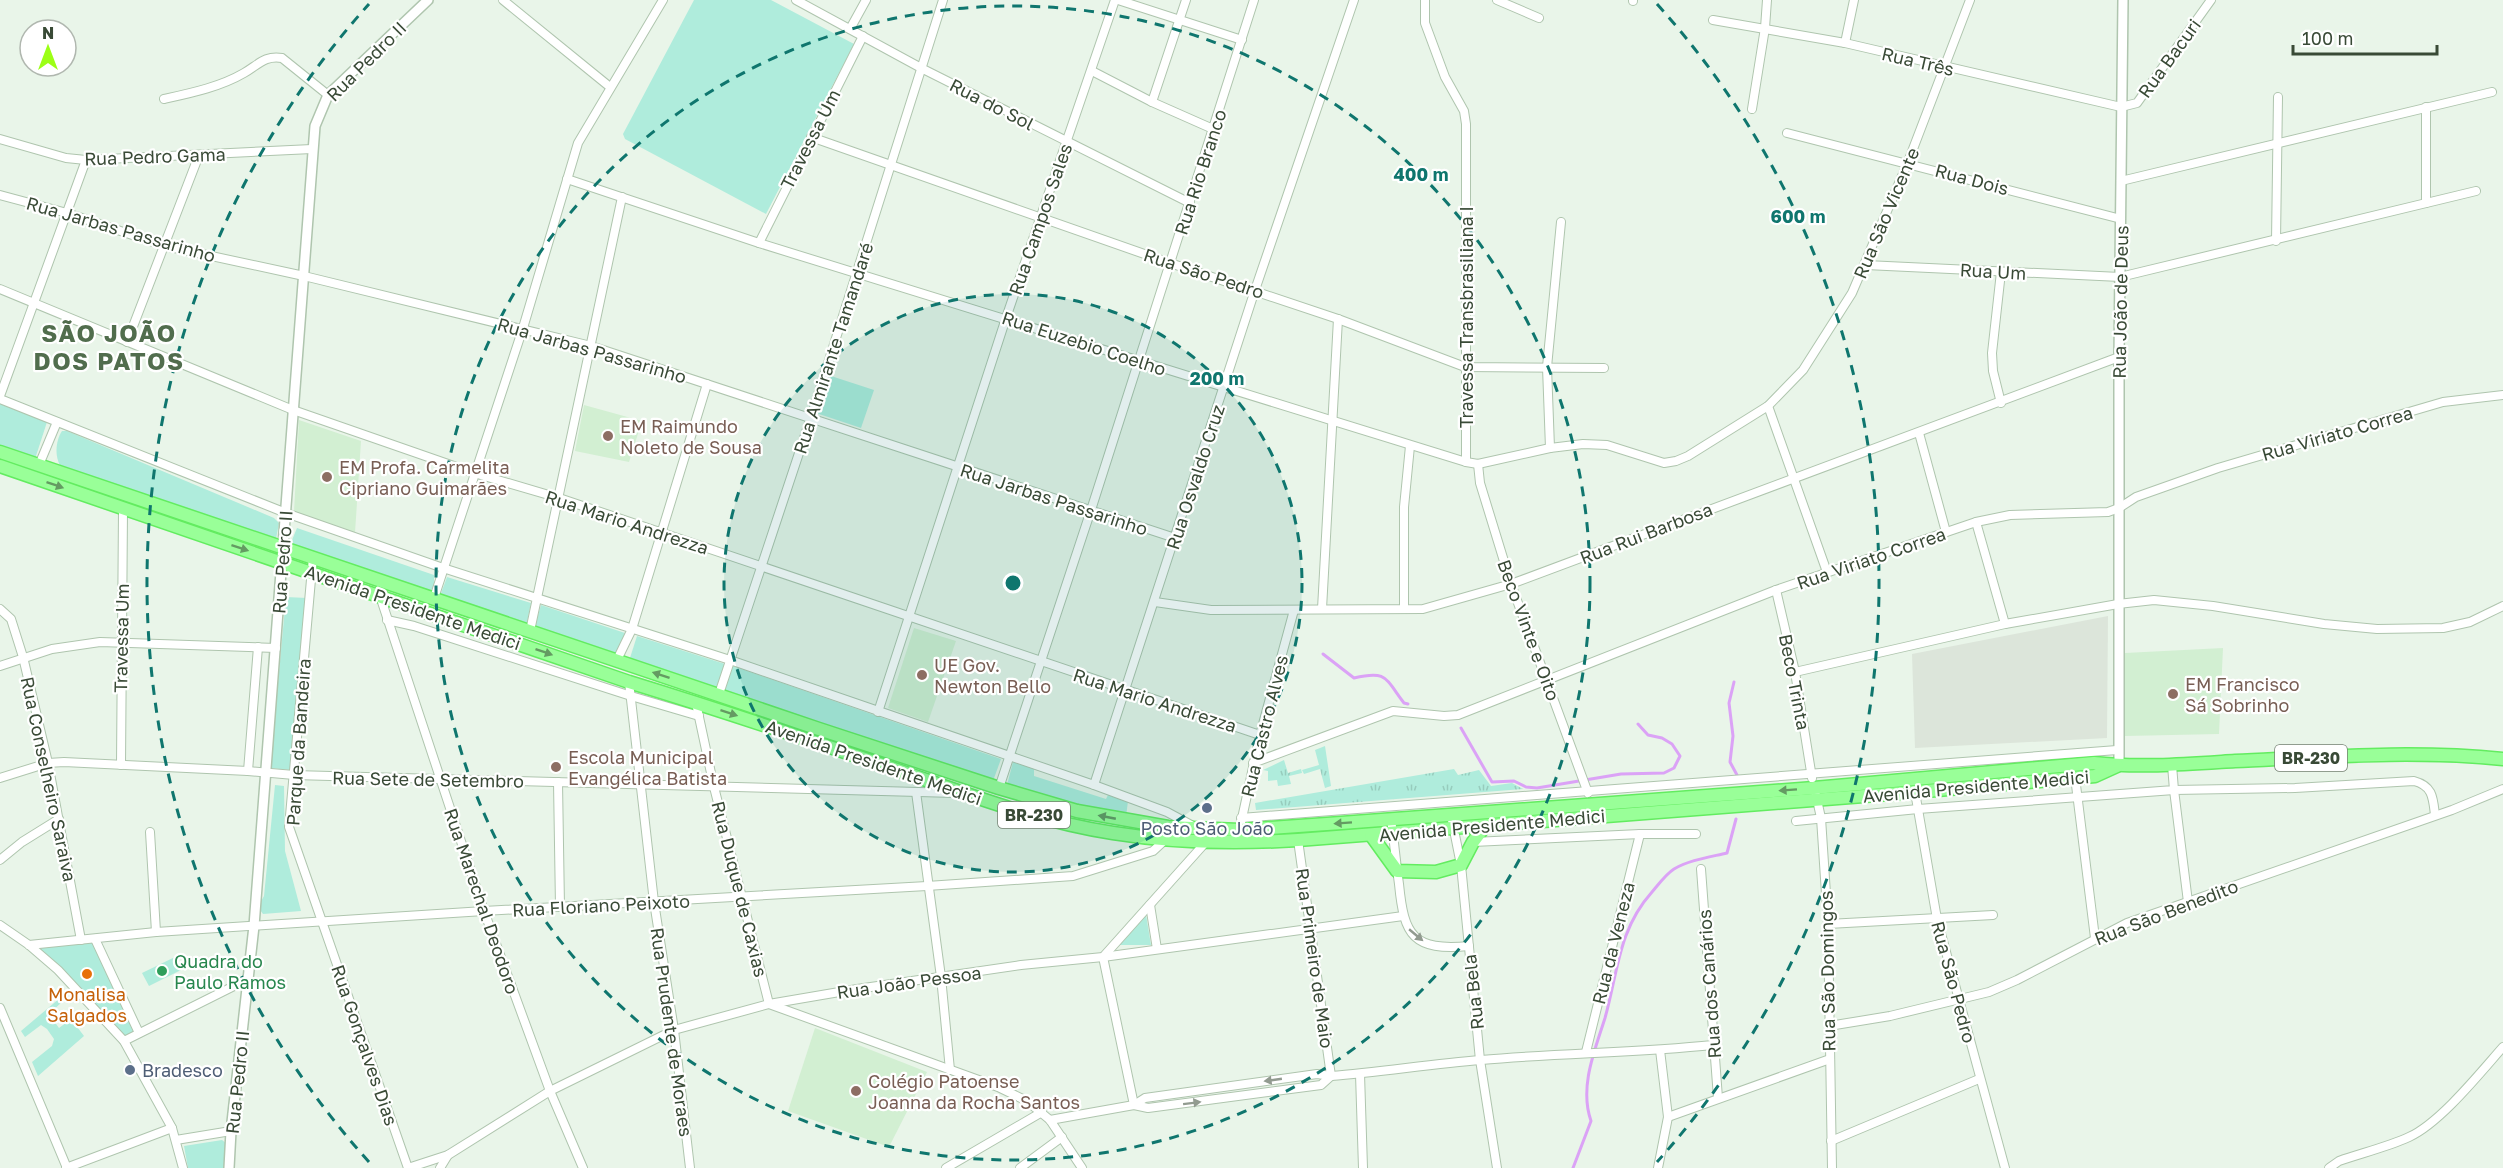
<svg xmlns="http://www.w3.org/2000/svg" width="2503" height="1168" font-family="'Golos Text',sans-serif">
  <style>
    .industrial { fill: #dce5da }
    .education { fill: #d2efd2 }
    .grass { fill: url(#grass-tufts) }
    .park { fill: #afecdc }
    .lines { fill: none; stroke-linecap: round; stroke-linejoin: round }
    .stream { stroke: #dba2f6; stroke-width: 3 }
    .minor-casing { stroke: #afc5ae; stroke-width: 10 }
    .tertiary-casing { stroke: #afc5ae; stroke-width: 12 }
    .primary-casing { stroke: #63ec60; stroke-width: 15 }
    .minor { stroke: #fff; stroke-width: 8 }
    .tertiary { stroke: #fff; stroke-width: 9 }
    .primary { stroke: #99ff98; stroke-width: 12 }
    .oneway { fill: #649b62 }
    .oneway2 { fill: #929b90 }
    .ring { fill: none; stroke: #0f766e; stroke-width: 3; stroke-dasharray: 10 8 }
    .education-dot { fill: #8d6e63; stroke: #fff; stroke-width: 2 }
    .service-dot { fill: #5c6f8a; stroke: #fff; stroke-width: 2 }
    .leisure-dot { fill: #2e9e5b; stroke: #fff; stroke-width: 2 }
    .food-dot { fill: #e8710a; stroke: #fff; stroke-width: 2 }
    .labels { text-anchor: middle; dominant-baseline: central; stroke-width: 4.5; stroke-linejoin: round; paint-order: stroke }
    .shield { fill: #fff; stroke: #748072; stroke-width: 1.5 }
    .shield-label { font-size: 16px; font-weight: bold; fill: #394a36 }
    .street-label { font-size: 18px; fill: #394a36; stroke: #fff }
    .education-label { font-size: 18px; fill: #785e54; stroke: #fff; text-anchor: start }
    .service-label { font-size: 18px; fill: #4e5e75; stroke: #fff }
    .leisure-label { font-size: 18px; fill: #27864d; stroke: #fff; text-anchor: start }
    .food-label { font-size: 18px; fill: #c56008; stroke: #fff }
    .district-label { font-size: 24px; font-weight: bold; letter-spacing: 1.5px; fill: #516d4d; stroke: #fff }
    .centre { fill: #0f766e; stroke: #fff; stroke-width: 3 }
    .ring-label { font-size: 18px; text-anchor: middle; font-weight: bold; fill: #0f766e; stroke: #fff; stroke-width: 4.5; stroke-linejoin: round; paint-order: stroke }
  </style>
  <defs>
    <pattern id="grass-tufts" width="24" height="20" patternUnits="userSpaceOnUse" patternTransform="scale(1.5)"><rect width="24" height="20" fill="#afecdc"/><path d="M3 7l-1-3M5 7V3M7 7l1-3M15 17l-1-3M17 17v-4M19 17l1-3" fill="none" stroke="#97ccbd"/></pattern>
  </defs>
  <rect width="100%" height="100%" fill="#e9f5e9"/>
  <path class="industrial" d="M2108 616 2107 738 1915 748 1912 654Z"/>
  <g class="education">
    <path d="M584 405 642 421 629 462 575 451Z"/>
    <path d="M299 420 361 441 355 533 294 512Z"/>
    <path d="M914 628 956 641 928 722 888 708Z"/>
    <path d="M2223 648 2219 734 2125 736V653Z"/>
    <path d="M815 1028 927 1072 889 1147 788 1111Z"/>
  </g>
  <g class="grass">
    <path d="M1325 746 1331 786 1325 788 1320 769 1304 774 1302 770 1319 765 1315 750Z"/>
    <path d="M1284 760 1288 773 1301 769 1302 773 1289 776 1291 784 1278 786 1277 780 1268 781V771L1263 770Z"/>
    <path d="M1454 769 1458 775 1479 770 1491 786 1512 783 1523 789 1256 810 1255 803Z"/>
  </g>
  <g class="park">
    <path d="M694 0H771L854 44 766 214 625 139 623 134Z"/>
    <path d="M828 375 874 390 861 428 816 413Z"/>
    <path d="M0 404 47 422 35 459 0 447Z"/>
    <path d="M62 431H67L274 518 279 523 276 539 63 469C54 460 55 441 62 431Z"/>
    <path d="M297 528 434 575V584L431 591 294 547 292 540Z"/>
    <path d="M447 577 531 603 526 627 440 596Z"/>
    <path d="M286 597 307 598 291 770 270 768Z"/>
    <path d="M541 605 625 633 616 657 534 629Z"/>
    <path d="M637 636 725 664 716 690 629 661Z"/>
    <path d="M733 666 1001 759 993 781 724 691Z"/>
    <path d="M1013 762 1034 769V776L1106 799 1108 795 1128 801 1126 817 1073 806 1007 785Z"/>
    <path d="M275 785 284 786 285 851 301 911 263 914 258 907 264 896Z"/>
    <path d="M1146 915 1151 945H1118Z"/>
    <path d="M93 941 137 1032 124 1039 35 946Z"/>
    <path d="M175 957 181 970 149 986 142 973Z"/>
    <path d="M60 998 63 1001 49 1014 59 1028 71 1019 84 1036 38 1076 32 1062 52 1046 54 1039 47 1029 41 1025 25 1037 21 1031Z"/>
    <path d="M222 1140 227 1144 224 1168H188L184 1146Z"/>
  </g>
  <g class="lines">
    <g class="stream">
      <path d="M1323 654 1354 678C1387 670 1385 678 1404 703L1408 704"/>
      <path d="M1734 682 1729 703 1733 736 1730 762 1737 775"/>
      <path d="M1461 728 1492 782 1514 781 1526 787 1537 788 1621 774 1664 773 1674 768 1680 756 1672 744 1662 738 1648 735 1638 724"/>
      <path d="M1573 1168 1591 1121C1579 1087 1595 1050 1605 1018 1618 972 1618 930 1652 892 1658 885 1666 874 1674 869 1689 860 1710 857 1727 853L1736 819"/>
    </g>
    <g class="minor-casing">
      <g id="minor">
        <path d="M503 0 610 87"/>
        <path d="M796 0 923 69 1190 203"/>
        <path d="M1118 0 1242 40"/>
        <path d="M1425 0V23L1445 77 1464 111 1466 124V462"/>
        <path d="M1497 0 1539 18"/>
        <path d="M1633 1V0"/>
        <path d="M1713 20 1845 43 2121 107 2137 103 2211 0"/>
        <path d="M850 29 866 0"/>
        <path d="M1845 43 1854 0"/>
        <path d="M1092 71 1152 102 1213 129"/>
        <path d="M164 99C191 93 220 87 244 73 258 65 265 55 282 58L328 95"/>
        <path d="M1152 102 1186 0"/>
        <path d="M2426 107V203"/>
        <path d="M1752 109 1765 28 1767 0"/>
        <path d="M1787 133 2121 219"/>
        <path d="M811 137 1170 263 1338 319 1465 367 1604 368"/>
        <path d="M0 139 66 158 86 160 312 149"/>
        <path d="M567 179 759 243 1466 462 1478 464 1550 448 1583 444 1607 445 1664 463 1676 461 1688 456 1768 406 1803 370 1852 293 1908 162 1970 0"/>
        <path d="M2121 181 2492 92"/>
        <path d="M0 195 67 213 165 246 304 276 591 346 1175 538"/>
        <path d="M2276 241 2278 97"/>
        <path d="M759 243 863 36"/>
        <path d="M1866 265 2120 277 2476 191"/>
        <path d="M2001 272 1992 353 1993 371 2001 403"/>
        <path d="M0 289 293 410 474 473 559 498 1260 735"/>
        <path d="M127 342 199 155"/>
        <path d="M0 396 86 160"/>
        <path d="M0 399 286 513 443 568 730 660 1094 785 1167 812 1193 826"/>
        <path d="M1768 406 1827 572"/>
        <path d="M1919 433 1946 532"/>
        <path d="M1550 448 1547 367 1561 222"/>
        <path d="M1478 464 1480 483 1511 584 1588 793"/>
        <path d="M39 465 57 422"/>
        <path d="M1976 522 2005 624"/>
        <path d="M313 557 289 827 408 1168 448 1155 550 1091 674 1030 769 1004 857 989 1021 965 1103 957 1403 916"/>
        <path d="M1776 590 1795 672 1812 778"/>
        <path d="M380 596 484 911 550 1091 583 1168"/>
        <path d="M434 598 523 328 578 143 663 0"/>
        <path d="M1155 602 1211 610 1423 609 1511 584 2119 357"/>
        <path d="M0 609 11 619 23 657 48 763 81 940"/>
        <path d="M1322 609 1338 319"/>
        <path d="M1404 609V507L1410 446"/>
        <path d="M387 620 414 626 631 696 699 716"/>
        <path d="M530 631 622 197"/>
        <path d="M617 660 632 629 707 384"/>
        <path d="M0 666 52 649 100 642 276 648"/>
        <path d="M1795 672 2005 624 2118 604 2154 600 2213 606 2324 624 2377 629 2443 628 2470 622 2503 606"/>
        <path d="M629 682 654 902 674 1030 690 1168"/>
        <path d="M719 694 811 417 943 0"/>
        <path d="M696 703 714 787 769 1004 998 1087 1027 1101 1050 1120 1082 1168"/>
        <path d="M878 712 1006 318 1115 0"/>
        <path d="M1253 763 1393 711 1444 716 1458 715 1776 590 1976 522 2010 515 2108 512 2119 508 2136 497 2218 468 2443 402 2503 395"/>
        <path d="M121 765 123 510"/>
        <path d="M248 771 258 647"/>
        <path d="M2075 777 2095 938"/>
        <path d="M0 778 48 763 64 762 248 771 294 775 955 793"/>
        <path d="M558 782 560 907"/>
        <path d="M1094 785 1255 290 1354 0"/>
        <path d="M999 788 1091 510 1254 0"/>
        <path d="M916 792 941 977 950 1070"/>
        <path d="M1915 792 1937 919 2005 1168"/>
        <path d="M1816 795 1821 818 1828 924 1832 1168"/>
        <path d="M1451 815 1461 865 1480 1060 1497 1168"/>
        <path d="M1241 818 2117 750"/>
        <path d="M1391 819C1394 841 1396 863 1399 884 1404 936 1413 951 1469 946"/>
        <path d="M1796 821 1918 809 2174 790 2172 765"/>
        <path d="M1241 823 1260 735 1294 610"/>
        <path d="M150 832 156 932"/>
        <path d="M1298 840 1331 1076"/>
        <path d="M1473 842 1640 834H1696"/>
        <path d="M0 860 22 842 59 819"/>
        <path d="M1701 869 1718 1098"/>
        <path d="M2188 902 2174 790 2295 788 2414 781C2433 786 2433 798 2435 815"/>
        <path d="M1150 905 1157 949"/>
        <path d="M1828 924 1993 915"/>
        <path d="M0 925 29 945 58 970 124 1041 172 1128 183 1168"/>
        <path d="M95 939 139 1033"/>
        <path d="M29 945 156 932 484 911 927 886 1073 876 1153 851 1165 840"/>
        <path d="M0 1008 67 1168"/>
        <path d="M1829 1026 1890 1016 1989 992 2017 980 2127 923 2452 810 2503 789"/>
        <path d="M124 1041 248 979"/>
        <path d="M1586 1052 1640 834"/>
        <path d="M1360 1074 1363 1168"/>
        <path d="M1134 1105 1103 957 1205 843"/>
        <path d="M1134 1105 1148 1108 1321 1085 1331 1076"/>
        <path d="M1668 1117 1830 1059"/>
        <path d="M1050 1120 1134 1105 1145 1098 1317 1074 1331 1076C1381 1072 1431 1064 1481 1060 1558 1053 1635 1053 1713 1045"/>
        <path d="M176 1140 231 1131"/>
        <path d="M1831 1141 1979 1079"/>
        <path d="M66 1168 172 1128"/>
        <path d="M440 1168 448 1155"/>
        <path d="M946 1168 1042 1112"/>
        <path d="M1020 1168 1062 1137"/>
        <path d="M1658 1168 1668 1117 1660 1050"/>
        <path d="M2329 1168 2339 1161C2362 1153 2387 1147 2409 1137 2440 1123 2480 1073 2503 1047"/>
      </g>
    </g>
    <g class="tertiary-casing">
      <g id="tertiary">
        <path d="M2119 766V357L2123 0"/>
        <path d="M229 1168 231 1131 254 926 315 126 328 95 428 0"/>
      </g>
    </g>
    <g class="primary-casing">
      <g id="primary">
        <path d="M0 452 819 729 999 788 1077 811 1168 827 1240 830 1341 823 1814 788 2094 763C2140 768 2188 764 2235 761 2324 757 2413 750 2503 759"/>
        <path d="M0 466 629 682C720 710 810 740 900 771 970 795 1040 822 1113 833 1175 843 1236 844 1298 840L1915 792 2095 776 2117 766"/>
        <path d="M1371 835 1397 871 1436 872 1461 865 1473 842 1485 826"/>
      </g>
    </g>
    <use href="#minor" class="minor"/>
    <use href="#tertiary" class="tertiary"/>
    <use href="#primary" class="primary"/>
  </g>
  <defs><path id="oneway-solid" d="M-6-.8H1V-3.2L6.5 0L1 3.2V.8H-6Z" transform="scale(1.5)"/></defs>
  <g class="oneway">
    <use href="#oneway-solid" transform="translate(55 485) rotate(19)"/>
    <use href="#oneway-solid" transform="translate(240 548) rotate(18)"/>
    <use href="#oneway-solid" transform="translate(544 652) rotate(19)"/>
    <use href="#oneway-solid" transform="translate(661 675) rotate(-162)"/>
    <use href="#oneway-solid" transform="translate(729 713) rotate(18)"/>
    <use href="#oneway-solid" transform="translate(1788 790) rotate(176)"/>
    <use href="#oneway-solid" transform="translate(1107 817) rotate(-169)"/>
    <use href="#oneway-solid" transform="translate(1343 823) rotate(176)"/>
  </g>
  <g class="oneway2">
    <use href="#oneway-solid" transform="translate(1416 935) rotate(40)"/>
    <use href="#oneway-solid" transform="translate(1273 1080) rotate(172)"/>
    <use href="#oneway-solid" transform="translate(1192 1103) rotate(-7)"/>
  </g>
  <circle cx="1013" cy="583" r="289" fill="#0f766e" fill-opacity=".12"/>
  <g class="ring">
    <circle cx="1013" cy="583" r="289"/>
    <circle cx="1013" cy="583" r="577"/>
    <path d="M369 1162A866 866 0 0 1 369 4M1657 4A866 866 0 0 1 1657 1162"/>
  </g>
  <g class="education-dot">
    <circle cx="608" cy="436" r="6"/>
    <circle cx="327" cy="477" r="6"/>
    <circle cx="922" cy="675" r="6"/>
    <circle cx="2173" cy="694" r="6"/>
    <circle cx="556" cy="767" r="6"/>
    <circle cx="856" cy="1091" r="6"/>
  </g>
  <g class="service-dot">
    <circle cx="1207" cy="808" r="6"/>
    <circle cx="130" cy="1070" r="6"/>
  </g>
  <circle class="leisure-dot" cx="162" cy="971" r="6"/>
  <circle class="food-dot" cx="87" cy="974" r="6"/>
  <g class="labels">
    <g class="shield">
      <rect x="2275" y="745" width="72" height="26" rx="4.5"/>
      <rect x="998" y="802" width="72" height="26" rx="4.5"/>
    </g>
    <g class="shield-label">
      <text x="2311" y="758">BR-230</text>
      <text x="1034" y="815">BR-230</text>
    </g>
    <g class="street-label">
      <text transform="translate(2169 58) rotate(-54)">Rua Bacuri</text>
      <text transform="translate(366 61) rotate(-45)">Rua Pedro II</text>
      <text transform="translate(1918 61) rotate(13)">Rua Três</text>
      <text transform="translate(992 104) rotate(27)">Rua do Sol</text>
      <text transform="translate(810 139) rotate(-63)">Travessa Um</text>
      <text transform="translate(155 156) rotate(-2)">Rua Pedro Gama</text>
      <text transform="translate(1200 172) rotate(-72)">Rua Rio Branco</text>
      <text transform="translate(1972 179) rotate(15)">Rua Dois</text>
      <text transform="translate(1886 213) rotate(-67)">Rua São Vicente</text>
      <text transform="translate(1040 219) rotate(-71)">Rua Campos Sales</text>
      <text transform="translate(121 229) rotate(16)">Rua Jarbas Passarinho</text>
      <text transform="translate(1993 271) rotate(3)">Rua Um</text>
      <text transform="translate(1204 273) rotate(18)">Rua São Pedro</text>
      <text transform="translate(2120 302) rotate(-89)">Rua João de Deus</text>
      <text transform="translate(1466 317) rotate(-90)">Travessa Transbrasiliana I</text>
      <text transform="translate(1084 343) rotate(18)">Rua Euzebio Coelho</text>
      <text transform="translate(833 348) rotate(-72)">Rua Almirante Tamandaré</text>
      <text transform="translate(592 350) rotate(16)">Rua Jarbas Passarinho</text>
      <text transform="translate(2337 433) rotate(-16)">Rua Viriato Correa</text>
      <text transform="translate(1195 477) rotate(-72)">Rua Osvaldo Cruz</text>
      <text transform="translate(1054 499) rotate(18)">Rua Jarbas Passarinho</text>
      <text transform="translate(627 522) rotate(18)">Rua Mario Andrezza</text>
      <text transform="translate(1646 533) rotate(-21)">Rua Rui Barbosa</text>
      <text transform="translate(1871 558) rotate(-19)">Rua Viriato Correa</text>
      <text transform="translate(282 562) rotate(-86)">Rua Pedro II</text>
      <text transform="translate(413 607) rotate(19)">Avenida Presidente Medici</text>
      <text transform="translate(1529 630) rotate(70)">Beco Vinte e Oito</text>
      <text transform="translate(121 638) rotate(-89)">Travessa Um</text>
      <text transform="translate(1795 682) rotate(79)">Beco Trinta</text>
      <text transform="translate(1155 700) rotate(18)">Rua Mario Andrezza</text>
      <text transform="translate(1264 726) rotate(-76)">Rua Castro Alves</text>
      <text transform="translate(298 742) rotate(-86)">Parque da Bandeira</text>
      <text transform="translate(874 762) rotate(19)">Avenida Presidente Medici</text>
      <text transform="translate(49 779) rotate(78)">Rua Conselheiro Saraiva</text>
      <text transform="translate(428 779) rotate(1)">Rua Sete de Setembro</text>
      <text transform="translate(1976 786) rotate(-5)">Avenida Presidente Medici</text>
      <text transform="translate(1492 825) rotate(-5)">Avenida Presidente Medici</text>
      <text transform="translate(740 889) rotate(76)">Rua Duque de Caxias</text>
      <text transform="translate(482 901) rotate(71)">Rua Marechal Deodoro</text>
      <text transform="translate(601 905) rotate(-3)">Rua Floriano Peixoto</text>
      <text transform="translate(2166 912) rotate(-21)">Rua São Benedito</text>
      <text transform="translate(1613 943) rotate(-76)">Rua da Veneza</text>
      <text transform="translate(1315 958) rotate(82)">Rua Primeiro de Maio</text>
      <text transform="translate(1827 971) rotate(-91)">Rua São Domingos</text>
      <text transform="translate(909 982) rotate(-8)">Rua João Pessoa</text>
      <text transform="translate(1954 982) rotate(75)">Rua São Pedro</text>
      <text transform="translate(1709 984) rotate(-94)">Rua dos Canários</text>
      <text transform="translate(1473 992) rotate(-96)">Rua Bela</text>
      <text transform="translate(672 1032) rotate(82)">Rua Prudente de Moraes</text>
      <text transform="translate(365 1045) rotate(71)">Rua Gonçalves Dias</text>
      <text transform="translate(237 1082) rotate(-84)">Rua Pedro II</text>
    </g>
    <g class="education-label">
      <text x="620" y="426">EM Raimundo<tspan x="620" dy="21">Noleto de Sousa</tspan></text>
      <text x="339" y="467">EM Profª. Carmelita<tspan x="339" dy="21">Cipriano Guimarães</tspan></text>
      <text x="934" y="665">UE Gov.<tspan x="934" dy="21">Newton Bello</tspan></text>
      <text x="2185" y="684">EM Francisco<tspan x="2185" dy="21">Sá Sobrinho</tspan></text>
      <text x="568" y="757">Escola Municipal<tspan x="568" dy="21">Evangélica Batista</tspan></text>
      <text x="868" y="1081">Colégio Patoense<tspan x="868" dy="21">Joanna da Rocha Santos</tspan></text>
    </g>
    <g class="service-label">
      <text x="1207" y="828">Posto São João</text>
      <text x="142" y="1070" text-anchor="start">Bradesco</text>
    </g>
    <g class="leisure-label">
      <text x="174" y="961">Quadra do<tspan x="174" dy="21">Paulo Ramos</tspan></text>
    </g>
    <g class="food-label">
      <text x="87" y="994">Monalisa<tspan x="87" dy="21">Salgados</tspan></text>
    </g>
    <g class="district-label">
      <text x="109" y="332">SÃO JOÃO<tspan x="109" dy="28">DOS PATOS</tspan></text>
    </g>
  </g>
  <circle cx="1013" cy="583" r="9" class="centre"/>
  <g class="ring-label">
    <text x="1421" y="181">400 m</text>
    <text x="1798" y="223">600 m</text>
    <text x="1217" y="385">200 m</text>
  </g>
  <g transform="translate(48 48)"><circle r="28" fill="#ffffff" stroke="#b0b7af" stroke-width="1.5"/>
  <path d="M0-4.5L10 22L0 15L-10 22Z" fill="#9cff16"/>
  <text y="-9" font-size="16" font-weight="bold" text-anchor="middle" fill="#394a36">N</text>
  </g>
  <path d="M2293 45v9h144v-9" fill="none" stroke="#394a36" stroke-width="3"/>
  <text x="2302" y="45" font-size="18" fill="#394a36" stroke="#ffffff" stroke-width="4.5" paint-order="stroke">100 m</text>
</svg>
